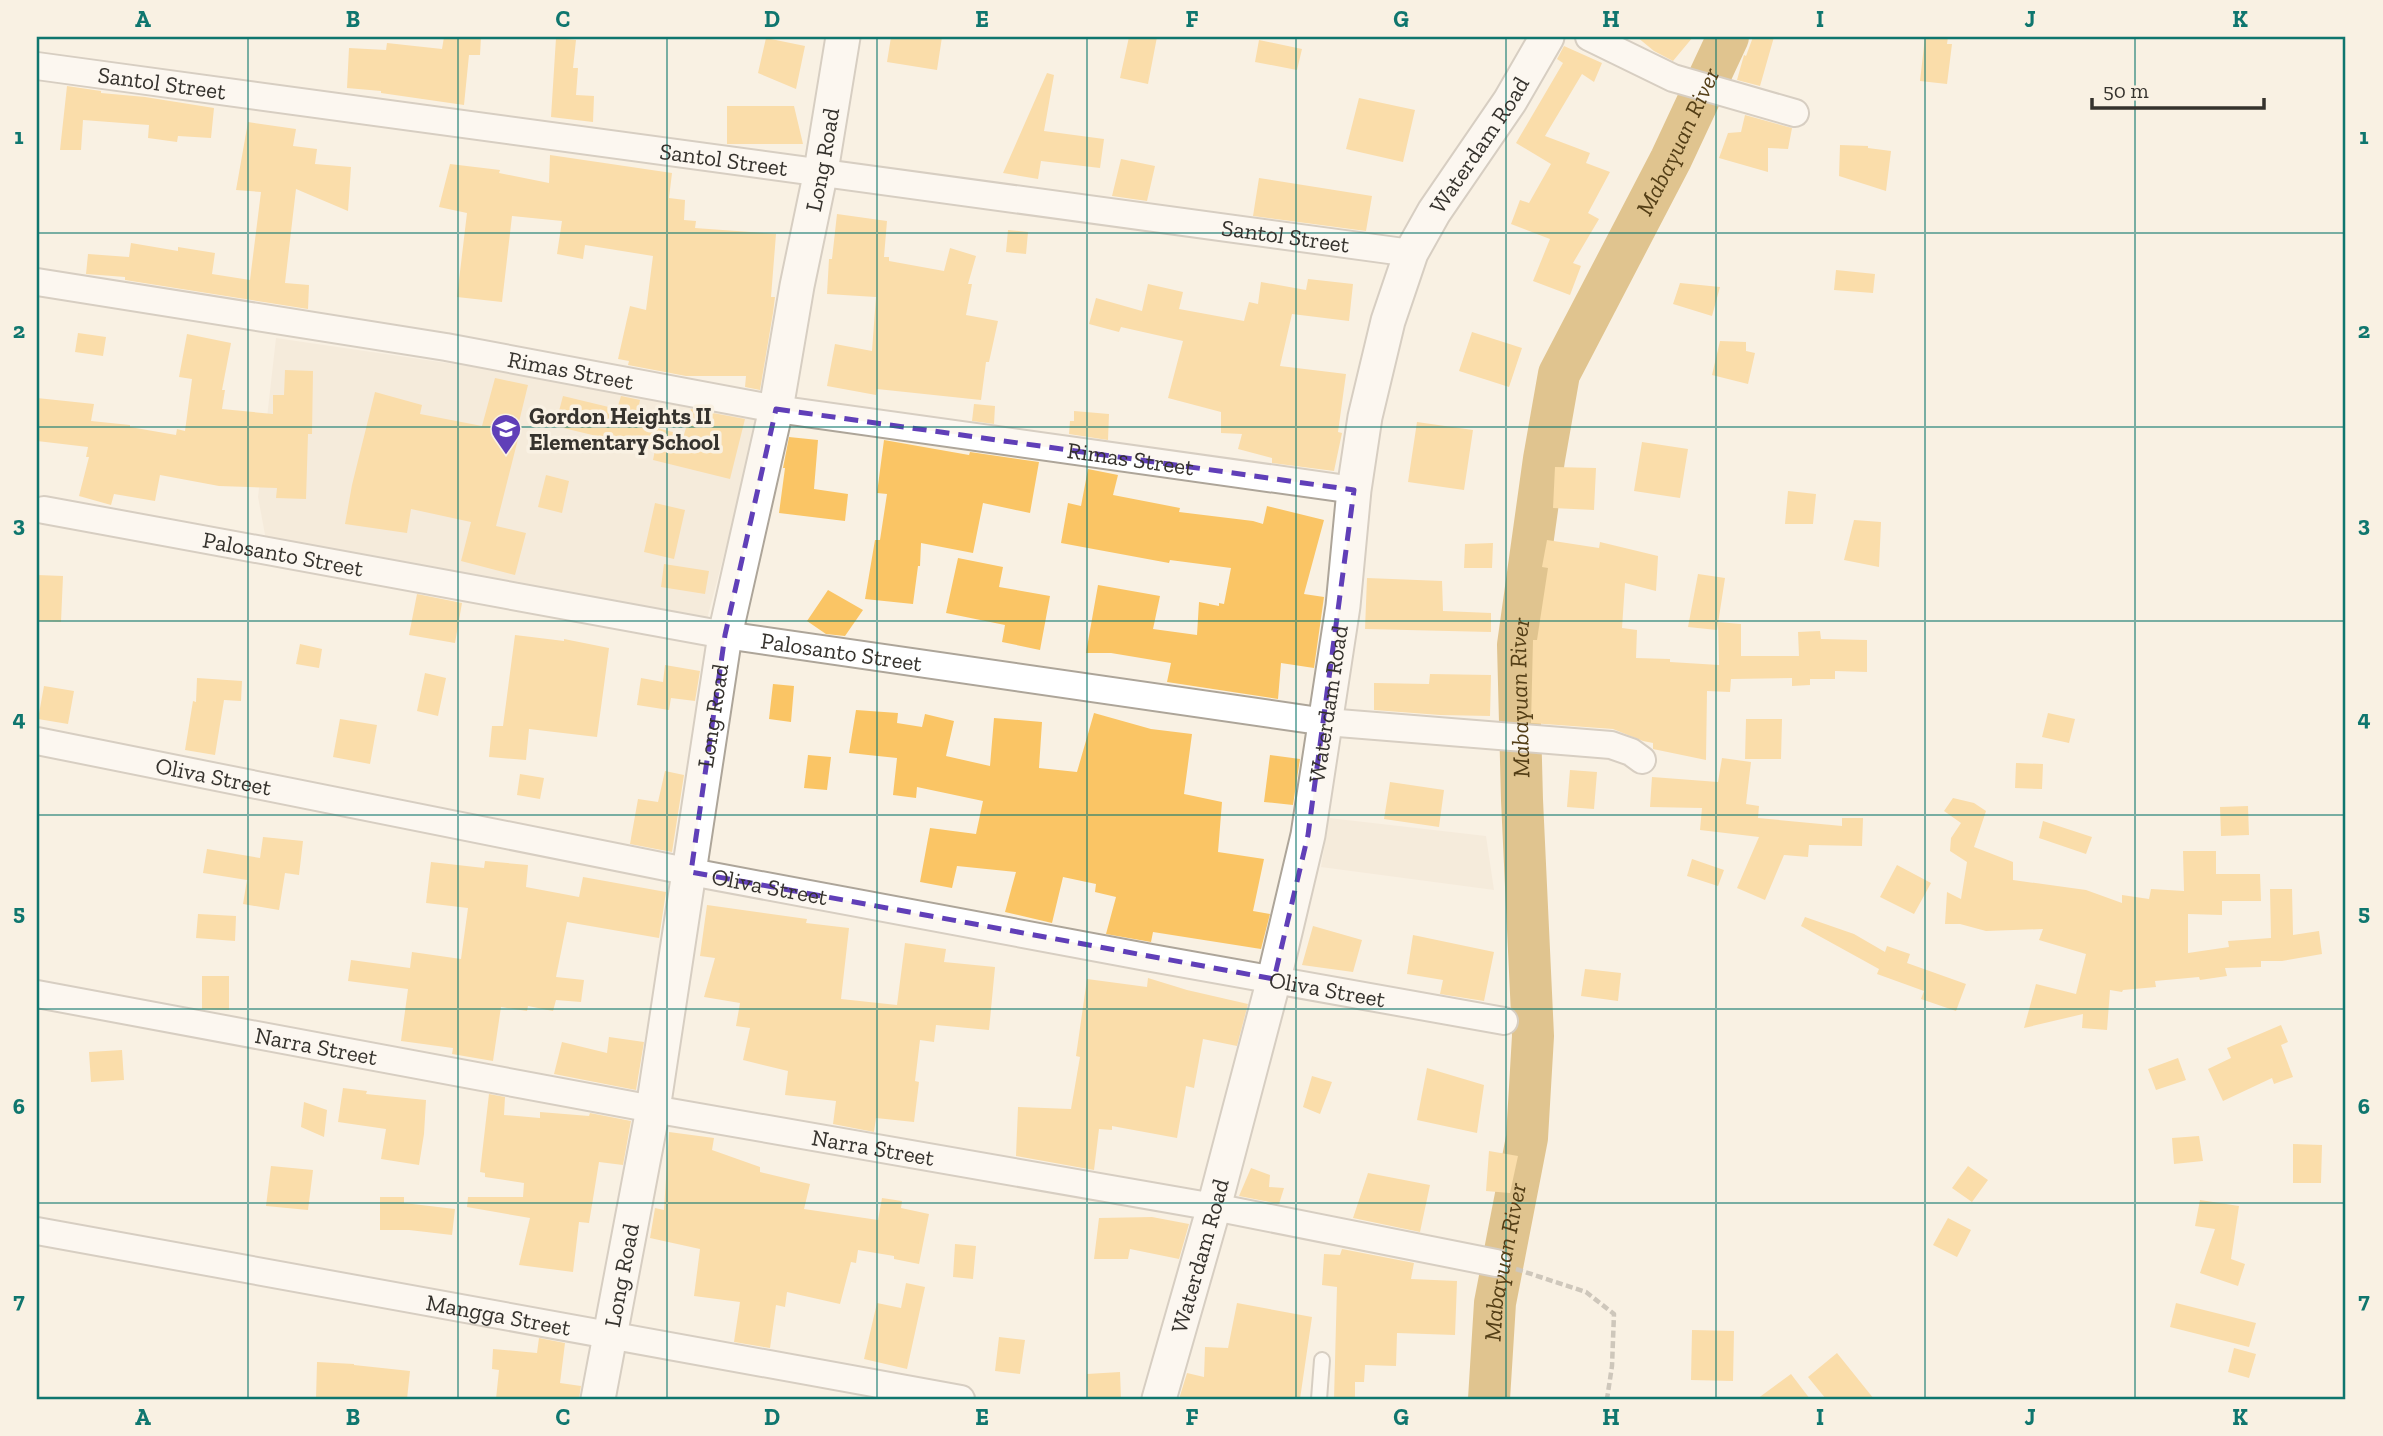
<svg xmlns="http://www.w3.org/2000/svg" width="2383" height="1436" font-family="'Zilla Slab',serif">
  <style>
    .built { fill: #f0e4d0 }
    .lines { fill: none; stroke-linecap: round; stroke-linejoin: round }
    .river { stroke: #c28f28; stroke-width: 42 }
    .building { fill: #fac565 }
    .service-casing { stroke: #ada599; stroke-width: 18 }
    .minor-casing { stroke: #ada599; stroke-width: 30 }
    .tertiary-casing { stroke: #ada599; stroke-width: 37 }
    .path { stroke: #99948a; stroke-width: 4.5; stroke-dasharray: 7 3.5; stroke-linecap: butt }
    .service { stroke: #fff; stroke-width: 14 }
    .minor { stroke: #fff; stroke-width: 26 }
    .tertiary { stroke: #fff; stroke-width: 33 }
    .marked { fill: none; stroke: #603fb8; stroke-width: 5; stroke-dasharray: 14 9; stroke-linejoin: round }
    .grid { fill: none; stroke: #0f766e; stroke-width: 2; stroke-opacity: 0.55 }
    .labels { text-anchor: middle; stroke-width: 7; stroke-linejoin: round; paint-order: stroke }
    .street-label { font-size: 23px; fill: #35322d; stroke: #f9f1e3 }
    .poi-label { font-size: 23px; font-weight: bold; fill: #35322d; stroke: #f9f1e3; text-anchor: start }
    .water-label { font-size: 24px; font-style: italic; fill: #533e16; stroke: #f9f1e3 }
    .neatline { fill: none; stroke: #0f766e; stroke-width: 2.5 }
    .grid-label { font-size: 23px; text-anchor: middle; font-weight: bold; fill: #0f766e }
  </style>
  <rect width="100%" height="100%" fill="#f9f1e3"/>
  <!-- built -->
  <path class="built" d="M276,338L638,391L761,414L706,623L266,540L258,497Z
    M1329,818L1486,836L1494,890L1321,867Z"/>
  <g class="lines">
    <!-- river -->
    <path class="river" id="s1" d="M1489,1399L1495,1303L1527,1138L1533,1036L1522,800L1518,645L1544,459L1559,374L1671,159L1728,37"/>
  </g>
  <!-- building -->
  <path class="building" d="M444,37H481L480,55H469L464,105L381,93V91L347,88L349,48L386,50L387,43L442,49Z
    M891,37H942L937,70L887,62Z
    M1129,37H1157L1148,84L1120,78Z
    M1637,37H1693L1673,61L1654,51Z
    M1753,37H1774L1760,86L1737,80L1744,55L1746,56Z
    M1925,37H1948L1947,44H1952L1947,84L1920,81Z
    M556,38L576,40L573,68H578L576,95L594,96L593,122L551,117Z
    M766,38L805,46L796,89L758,73Z
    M1259,40L1302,49L1297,70L1255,62Z
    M1564,46L1602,63L1594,82L1582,74L1545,136L1590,153L1586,163L1610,172L1588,213L1599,219L1573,263L1581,266L1570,295L1533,281L1550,239L1511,224L1520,200L1529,203L1551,164L1516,143L1563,63L1557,59Z
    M1047,73L1054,75L1044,131L1104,139L1100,168L1041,161L1038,179L1003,173Z
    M67,86L101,91V93L145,97L214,108L211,138L178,136L177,142L148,138L149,125L83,120L81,150H60Z
    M1359,98L1415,110L1403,162L1346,149Z
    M727,106H794L803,144H727Z
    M1745,115L1792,128L1788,149L1768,148V172L1719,158L1728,133L1741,132Z
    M248,122L296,129L293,146L317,149L315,164L351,167L348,211L296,189L285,283L309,285L308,309L125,280V277L86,274L88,254L129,257L131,243L178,251V247L215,253L212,274L250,280L261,192L236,190Z
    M1840,145L1868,146V148L1891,151L1886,191L1839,176Z
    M550,155L672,173L669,198L685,200L684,220L696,221L695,228L776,234L771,297H775L773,313L760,390L745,387L746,376H686L628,365L629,361L618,359L630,306L646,310L653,256L585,245L583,259L557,254L562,221L512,216L502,302L457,297L467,213L439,207L450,164L500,170L499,173L549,183Z
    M1121,159L1155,166L1147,201L1112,196Z
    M1259,178L1372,196L1366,231L1253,216Z
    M837,214L887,221L884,257H889V261L944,271L950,248L976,256L968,284H972L966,315L998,321L989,362H986L981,400L877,389L876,395L827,386L835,344L872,351L876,297L827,294L829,259H832Z
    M1008,230L1028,232L1026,254L1006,252Z
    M1836,270L1875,274L1873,293L1834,290Z
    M1308,279L1353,284L1349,321L1292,314L1280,366L1346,374L1338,432L1342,433L1334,471L1272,463V458L1238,449L1242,434L1221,433V412L1168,398L1183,341L1121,327L1119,332L1089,324L1096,298L1142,311L1148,284L1183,292L1179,309L1244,321L1249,302L1258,304L1261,282L1306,290Z
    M1680,283L1720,287L1712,316L1673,304Z
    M1472,332L1522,348L1509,387L1459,371Z
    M78,333L106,337L103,356L75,352Z
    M187,334L231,343L222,390H225L222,409L273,414V395H284L285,370L313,371L312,434H308L306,499L276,498L277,488L219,486L160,475L155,501L114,494L111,505L79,496L89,457H86L88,447L37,441V398L94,404L91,421L130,425V427L176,435L177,429L185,431L192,379L179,377Z
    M1720,341L1746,342V351L1755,353L1748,384L1712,375Z
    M495,378L528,385L516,434L519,435L496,526L526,533L515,575L461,561L471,522L411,509L407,533L345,524L352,485L375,392L422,405L420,414L482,426Z
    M563,396L617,409L621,396L640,400L637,415L652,419L650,426L684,435L691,409L745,419L730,479L653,460L655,450L555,426Z
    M974,404L995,406L994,424L972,421Z
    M1074,411L1109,414L1108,440L1069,434L1070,421H1074Z
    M1417,422L1473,430L1464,490L1408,482Z
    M789,437L818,440L814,489L848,494L845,521L779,513L785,468H783Z
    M884,440L969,455L970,452L1039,462L1030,513L983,503L973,553L921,543L920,566H918L913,604L865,599L875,540H880L887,494L877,493Z
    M1642,442L1688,449L1680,498L1634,491Z
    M1555,467L1596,468L1594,510L1553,508Z
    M1088,469L1118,475L1113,495L1180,508L1179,512L1253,521L1263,524L1267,506L1324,520L1304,594L1324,597L1314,668L1281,663L1278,699L1167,682L1171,663L1111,653H1086L1098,585L1160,596L1153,629L1197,635L1199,602L1219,606V603L1224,604L1231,568L1170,560L1169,563L1061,543L1068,503L1081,506Z
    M546,475L569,481L562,513L538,507Z
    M1788,491L1816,494L1813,524H1785Z
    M655,503L685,510L674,559L644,552Z
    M1854,520L1881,522L1879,567L1844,560Z
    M1547,540L1599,548L1600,542L1658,556L1656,591L1625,583L1622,628L1637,630L1636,658L1670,659V662L1719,665L1718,622L1741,624V656H1799L1798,632L1820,631L1821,639L1867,640V672L1835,671V679H1810V685L1792,686V678L1731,679L1730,692L1707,691L1706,760L1653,749V743L1643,741L1613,729L1531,723L1533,640H1537L1548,568L1542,567Z
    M1493,543L1492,568H1464L1465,544Z
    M958,558L1003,567L999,587L1050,596L1040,650L1002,642L1005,625L946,613Z
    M664,564L709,571L705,594L661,587Z
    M1698,574L1725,578L1717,630L1688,627Z
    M37,575L63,576L61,622L37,621Z
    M1367,578L1442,581L1443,611L1491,613V632L1365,629Z
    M828,590L863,610L845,636L826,634L807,621Z
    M417,594L462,603L455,643L409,635Z
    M515,635L564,641V639L609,648L597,737L529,729L526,760L489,757L492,726H503Z
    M300,644L322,649L319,668L296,664Z
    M665,665L700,671L695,701L671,698L669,710L637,705L641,678L663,682Z
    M425,673L446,678L438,716L417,711Z
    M1430,674L1491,675L1490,716L1440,715L1374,710V683L1429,684Z
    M197,678L242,681L241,701L224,700L215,755L185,750L193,701L196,702Z
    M773,684L794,686L791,722L769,719Z
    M44,686L74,691L68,724L38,719Z
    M856,710L898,713L897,723L922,727L925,714L954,721L946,756L990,766L994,718L1042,722L1039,768L1077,772L1094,713L1151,729L1192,734L1184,794L1222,802L1218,852L1264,859L1253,911L1270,914L1261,949L1153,932L1151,942L1106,934L1116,897L1095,892L1096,884L1063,877L1052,923L1005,912L1016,872L957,866L952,888L920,882L930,828L976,834L983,801L917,787L916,798L893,795L897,758L849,753Z
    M2048,713L2075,719L2069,743L2042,737Z
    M340,719L377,725L370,764L333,757Z
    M1746,719H1782L1781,759H1745Z
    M808,755L831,757L827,790L804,788Z
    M1270,755L1300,759L1293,805L1264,802Z
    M1722,758L1751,762L1746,804L1759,806L1758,818L1842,826V818H1863L1862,846L1809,845L1808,857L1784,855L1765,900L1737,888L1759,837L1700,830L1702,808L1650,807L1652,777L1718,782Z
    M2016,763L2043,764L2042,789L2015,788Z
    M1570,770L1597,772L1594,809L1567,807Z
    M665,771L684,775L672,852L630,844L638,799L658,802Z
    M520,774L544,778L540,799L517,795Z
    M1390,782L1444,790L1439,827L1384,819Z
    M1953,798L1974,803L1986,811L1974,847L2013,862V880L2086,890L2122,903V895L2149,899L2151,889L2184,891L2183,851H2216V874H2260L2261,901H2222V915L2188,914V953L2229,947L2228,941L2271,938L2270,889H2292L2293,935L2319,931L2322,954L2282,961H2261V967L2225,968L2227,976L2200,980L2199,977L2155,981L2156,987L2123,990L2122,992L2110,990L2107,1030L2082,1028L2083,1014L2024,1028L2036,984L2076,994L2086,954L2039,940L2043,929L1986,931L1960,924H1945L1947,892L1961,899L1967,862L1950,851L1951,838L1961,823L1944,811Z
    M2248,806L2249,835L2221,836L2220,807Z
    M2043,821L2092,837L2086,854L2039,838Z
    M263,837L303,841L299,875L285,873L279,910L243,904L247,880L203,873L207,849L260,858Z
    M1692,859L1724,870L1718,886L1687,876Z
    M485,861L528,865L526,887L579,897L583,877L666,892L659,938L567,922L556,977L584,980L581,1002L556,1000L553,1011L528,1006L527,1011L501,1007L493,1061L452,1054L453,1048L401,1041L408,989L348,981L351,960L410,968L412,952L461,959L468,908L426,903L431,862L484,868Z
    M1897,865L1931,883L1914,914L1880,897Z
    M707,905L807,919L806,923L849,928L841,999L897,1005L905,943L946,949L944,962L995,967L989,1030L936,1025L934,1042L920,1040L915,1081L919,1082L914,1122L876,1118L874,1132L833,1124L836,1101L785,1095L788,1071L743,1060L750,1028L736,1026L740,1003L704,997L715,958L700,956Z
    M198,914L236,916L235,941L196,938Z
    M1805,917L1854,934L1885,952L1887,946L1910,954L1907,963L1966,984L1956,1011L1921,999L1924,991L1877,974L1879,969L1801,926Z
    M1313,926L1362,940L1353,972L1302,965Z
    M1413,935L1494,952L1484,1001L1440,994L1443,980L1407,974Z
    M1585,969L1621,973L1618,1001L1581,996Z
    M202,976H229V1010L202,1009Z
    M1148,978L1187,990L1248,1004L1237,1046L1203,1039L1194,1088L1186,1086L1177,1138L1112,1126V1130L1099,1129L1094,1170L1016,1156L1018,1107L1071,1109L1080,1057L1076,1056L1087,979L1147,987Z
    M2281,1025L2288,1042L2281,1045L2293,1077L2274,1084L2272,1078L2223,1101L2208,1069L2231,1058L2227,1048Z
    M609,1037L644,1042L636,1090L554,1074L562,1042L607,1053Z
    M122,1050L124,1080L91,1082L89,1052Z
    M2178,1058L2186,1080L2156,1090L2148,1069Z
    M1427,1068L1484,1085L1477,1133L1417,1120Z
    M1312,1076L1332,1082L1320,1114L1303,1107Z
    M343,1088L367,1091L366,1094L426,1100L424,1134L419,1165L381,1159L386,1129L338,1122Z
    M489,1094L505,1097L504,1115L540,1118V1112L589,1116L590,1113L631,1121L623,1165L599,1162L589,1223L579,1222L573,1272L519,1265L530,1218L467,1207L468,1197H523L524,1183L485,1177V1173L480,1172Z
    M304,1102L327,1110L324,1137L301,1127Z
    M669,1132L714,1138L712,1150L760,1167V1172L810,1184L804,1209L878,1220L882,1198L902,1201L901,1208L929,1214L919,1264L894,1259V1256L858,1250L856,1263L851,1262L840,1304L787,1292L785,1307L776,1305L770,1348L734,1342L740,1302L694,1296L700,1249L650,1238L655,1208L664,1210Z
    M2199,1136L2203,1161L2174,1164L2172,1138Z
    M2293,1144L2322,1145L2321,1183H2293Z
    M1489,1151L1518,1156L1510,1193L1486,1191Z
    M271,1166L313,1170L308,1210L266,1206Z
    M1968,1166L1988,1180L1972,1202L1952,1188Z
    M1251,1168L1270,1175L1269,1187L1284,1188L1279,1204L1239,1196Z
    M1368,1173L1430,1185L1420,1232L1353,1218Z
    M380,1197H404V1203L455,1209L452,1235L409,1230H380Z
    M2200,1200L2239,1206L2231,1259L2245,1264L2238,1286L2200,1273L2215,1229L2195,1226Z
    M1152,1217L1189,1224L1179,1259L1130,1249L1128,1259H1094L1099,1218Z
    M1948,1218L1971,1230L1957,1257L1933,1245Z
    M955,1244L976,1246L973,1279L953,1277Z
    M1342,1249L1414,1263L1411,1279L1457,1281L1455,1335L1397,1333L1396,1366L1365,1365L1364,1382H1355V1399H1334L1337,1287L1322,1285L1324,1254L1340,1255Z
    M906,1283L925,1287L907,1369L864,1359L877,1303L901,1308Z
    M1237,1303L1312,1317L1300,1399H1179L1187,1373L1204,1377L1205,1347L1228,1348Z
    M2176,1303L2256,1323L2249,1347L2170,1327Z
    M1692,1330L1734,1331L1733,1381L1691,1380Z
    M999,1337L1025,1340L1020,1374L995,1371Z
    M539,1338L565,1343L560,1383L581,1386L579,1399H496L499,1370L492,1369L493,1349L537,1353Z
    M2234,1348L2256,1354L2249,1378L2228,1372Z
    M1837,1353L1874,1399H1826L1808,1377Z
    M317,1362L354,1364V1365L410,1371L407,1399H316Z
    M1120,1372L1121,1399H1088L1087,1374Z
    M1791,1374L1810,1399H1757Z"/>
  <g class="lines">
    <!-- service casing -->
    <g class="service-casing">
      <path id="service" d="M1319,1399L1322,1360"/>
    </g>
    <!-- minor casing -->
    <g class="minor-casing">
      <g id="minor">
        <path d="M1589,37L1673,78L1795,113"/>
        <path id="s2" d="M37,66L1411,253"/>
        <path id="s3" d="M37,282L446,347L776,409L1354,490"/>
        <path id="s4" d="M44,510L725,635L1326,722L1611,745L1631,752L1642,760"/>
        <path id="s5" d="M37,741L691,872L1146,957L1504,1021"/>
        <path id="s6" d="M37,994L653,1109L1214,1207L1496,1263"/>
        <path id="s7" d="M37,1231L961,1399"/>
      </g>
    </g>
    <!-- tertiary casing -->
    <g class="tertiary-casing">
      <g id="tertiary">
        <path id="s8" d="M598,1399L653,1109L725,635L776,409L797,286L821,171L843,37"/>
        <path id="s9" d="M1159,1399L1214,1207L1274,979L1308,835L1343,606L1354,490L1365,417L1388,321L1411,253L1434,212L1510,101L1547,37"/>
      </g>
    </g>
    <!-- path -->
    <path class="path" d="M1516,1269L1586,1292L1614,1314L1612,1366L1607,1399"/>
    <!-- service -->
    <use href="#service" class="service"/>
    <!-- minor -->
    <use href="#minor" class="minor"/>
    <!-- tertiary -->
    <use href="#tertiary" class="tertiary"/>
  </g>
  <!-- marked area -->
  <path d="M0 0H2383V1436H0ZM776,409L1354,490L1308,835L1274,979L691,872L725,635Z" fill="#f9f1e3" fill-opacity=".55" fill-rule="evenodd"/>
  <path class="marked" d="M776,409L1354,490L1308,835L1274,979L691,872L725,635Z"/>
  <!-- grid -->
  <path class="grid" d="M248,37V1399M458,37V1399M667,37V1399M877,37V1399M1087,37V1399M1296,37V1399M1506,37V1399M1716,37V1399M1925,37V1399M2135,37V1399M37,233H2346M37,427H2346M37,621H2346M37,815H2346M37,1009H2346M37,1203H2346"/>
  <!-- icons -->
  <defs>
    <g id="school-pin" transform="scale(1.575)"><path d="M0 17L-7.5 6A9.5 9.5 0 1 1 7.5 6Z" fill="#603fb8" stroke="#f9f1e3"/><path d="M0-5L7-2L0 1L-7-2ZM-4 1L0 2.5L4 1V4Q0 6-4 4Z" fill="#fff"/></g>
  </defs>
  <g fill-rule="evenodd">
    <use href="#school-pin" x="506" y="429"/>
  </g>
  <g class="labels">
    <!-- street labels -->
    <g class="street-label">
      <text dy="8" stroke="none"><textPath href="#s2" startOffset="126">Santol Street</textPath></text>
      <text dy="8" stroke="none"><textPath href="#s9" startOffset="1304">Waterdam Road</textPath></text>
      <text dy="8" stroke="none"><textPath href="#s2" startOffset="693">Santol Street</textPath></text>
      <text dy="8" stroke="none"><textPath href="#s8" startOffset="1260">Long Road</textPath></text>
      <text dy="8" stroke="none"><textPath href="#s2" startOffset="1260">Santol Street</textPath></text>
      <text dy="8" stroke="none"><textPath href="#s3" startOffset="541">Rimas Street</textPath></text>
      <text dy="8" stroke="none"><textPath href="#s3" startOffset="1108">Rimas Street</textPath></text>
      <text dy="8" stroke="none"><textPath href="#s4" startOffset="243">Palosanto Street</textPath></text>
      <text dy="8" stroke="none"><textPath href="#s4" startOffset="810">Palosanto Street</textPath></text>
      <text dy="8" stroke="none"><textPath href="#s9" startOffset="716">Waterdam Road</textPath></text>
      <text dy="8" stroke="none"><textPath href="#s8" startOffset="693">Long Road</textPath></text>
      <text dy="8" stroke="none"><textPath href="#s5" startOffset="180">Oliva Street</textPath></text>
      <text dy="8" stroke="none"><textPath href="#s5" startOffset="747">Oliva Street</textPath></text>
      <text dy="8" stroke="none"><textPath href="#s5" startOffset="1314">Oliva Street</textPath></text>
      <text dy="8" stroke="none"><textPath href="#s6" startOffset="284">Narra Street</textPath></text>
      <text dy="8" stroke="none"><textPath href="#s6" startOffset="850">Narra Street</textPath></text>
      <text dy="8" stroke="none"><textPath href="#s9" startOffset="149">Waterdam Road</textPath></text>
      <text dy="8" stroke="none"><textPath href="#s8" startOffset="126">Long Road</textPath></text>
      <text dy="8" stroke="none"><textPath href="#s7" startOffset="469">Mangga Street</textPath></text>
    </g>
    <!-- poi labels -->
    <g class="poi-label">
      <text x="529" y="424">Gordon Heights II<tspan x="529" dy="26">Elementary School</tspan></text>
    </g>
    <!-- water labels -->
    <g class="water-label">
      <text dy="8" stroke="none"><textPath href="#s1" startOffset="1293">Mabayuan River</textPath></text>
      <text dy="8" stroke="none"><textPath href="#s1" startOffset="705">Mabayuan River</textPath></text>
      <text dy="8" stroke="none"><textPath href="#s1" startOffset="138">Mabayuan River</textPath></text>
    </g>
  </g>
  <!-- border -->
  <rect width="2383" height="1436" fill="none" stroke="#f9f1e3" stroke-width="77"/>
  <!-- scale -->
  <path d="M2092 98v10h172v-10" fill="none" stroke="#35322d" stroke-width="3.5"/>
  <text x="2103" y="98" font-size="21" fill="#35322d" stroke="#f9f1e3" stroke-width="5" paint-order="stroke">50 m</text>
  <rect x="38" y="38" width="2306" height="1360" class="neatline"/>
  <g class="grid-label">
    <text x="143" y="27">A</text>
    <text x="353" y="27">B</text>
    <text x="563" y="27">C</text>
    <text x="772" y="27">D</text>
    <text x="982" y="27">E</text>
    <text x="1192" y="27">F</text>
    <text x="1401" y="27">G</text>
    <text x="1611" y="27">H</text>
    <text x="1820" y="27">I</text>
    <text x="2030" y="27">J</text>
    <text x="2240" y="27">K</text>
    <text x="19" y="144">1</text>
    <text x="2364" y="144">1</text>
    <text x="19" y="338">2</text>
    <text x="2364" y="338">2</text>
    <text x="19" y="532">3</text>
    <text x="2364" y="532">3</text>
    <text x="19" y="726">4</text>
    <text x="2364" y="726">4</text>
    <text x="19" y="920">5</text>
    <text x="2364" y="920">5</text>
    <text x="19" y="1114">6</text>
    <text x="2364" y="1114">6</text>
    <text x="19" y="1308">7</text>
    <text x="2364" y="1308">7</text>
    <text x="143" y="1425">A</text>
    <text x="353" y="1425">B</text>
    <text x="563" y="1425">C</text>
    <text x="772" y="1425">D</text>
    <text x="982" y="1425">E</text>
    <text x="1192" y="1425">F</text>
    <text x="1401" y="1425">G</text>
    <text x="1611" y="1425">H</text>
    <text x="1820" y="1425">I</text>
    <text x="2030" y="1425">J</text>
    <text x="2240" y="1425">K</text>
  </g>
</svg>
